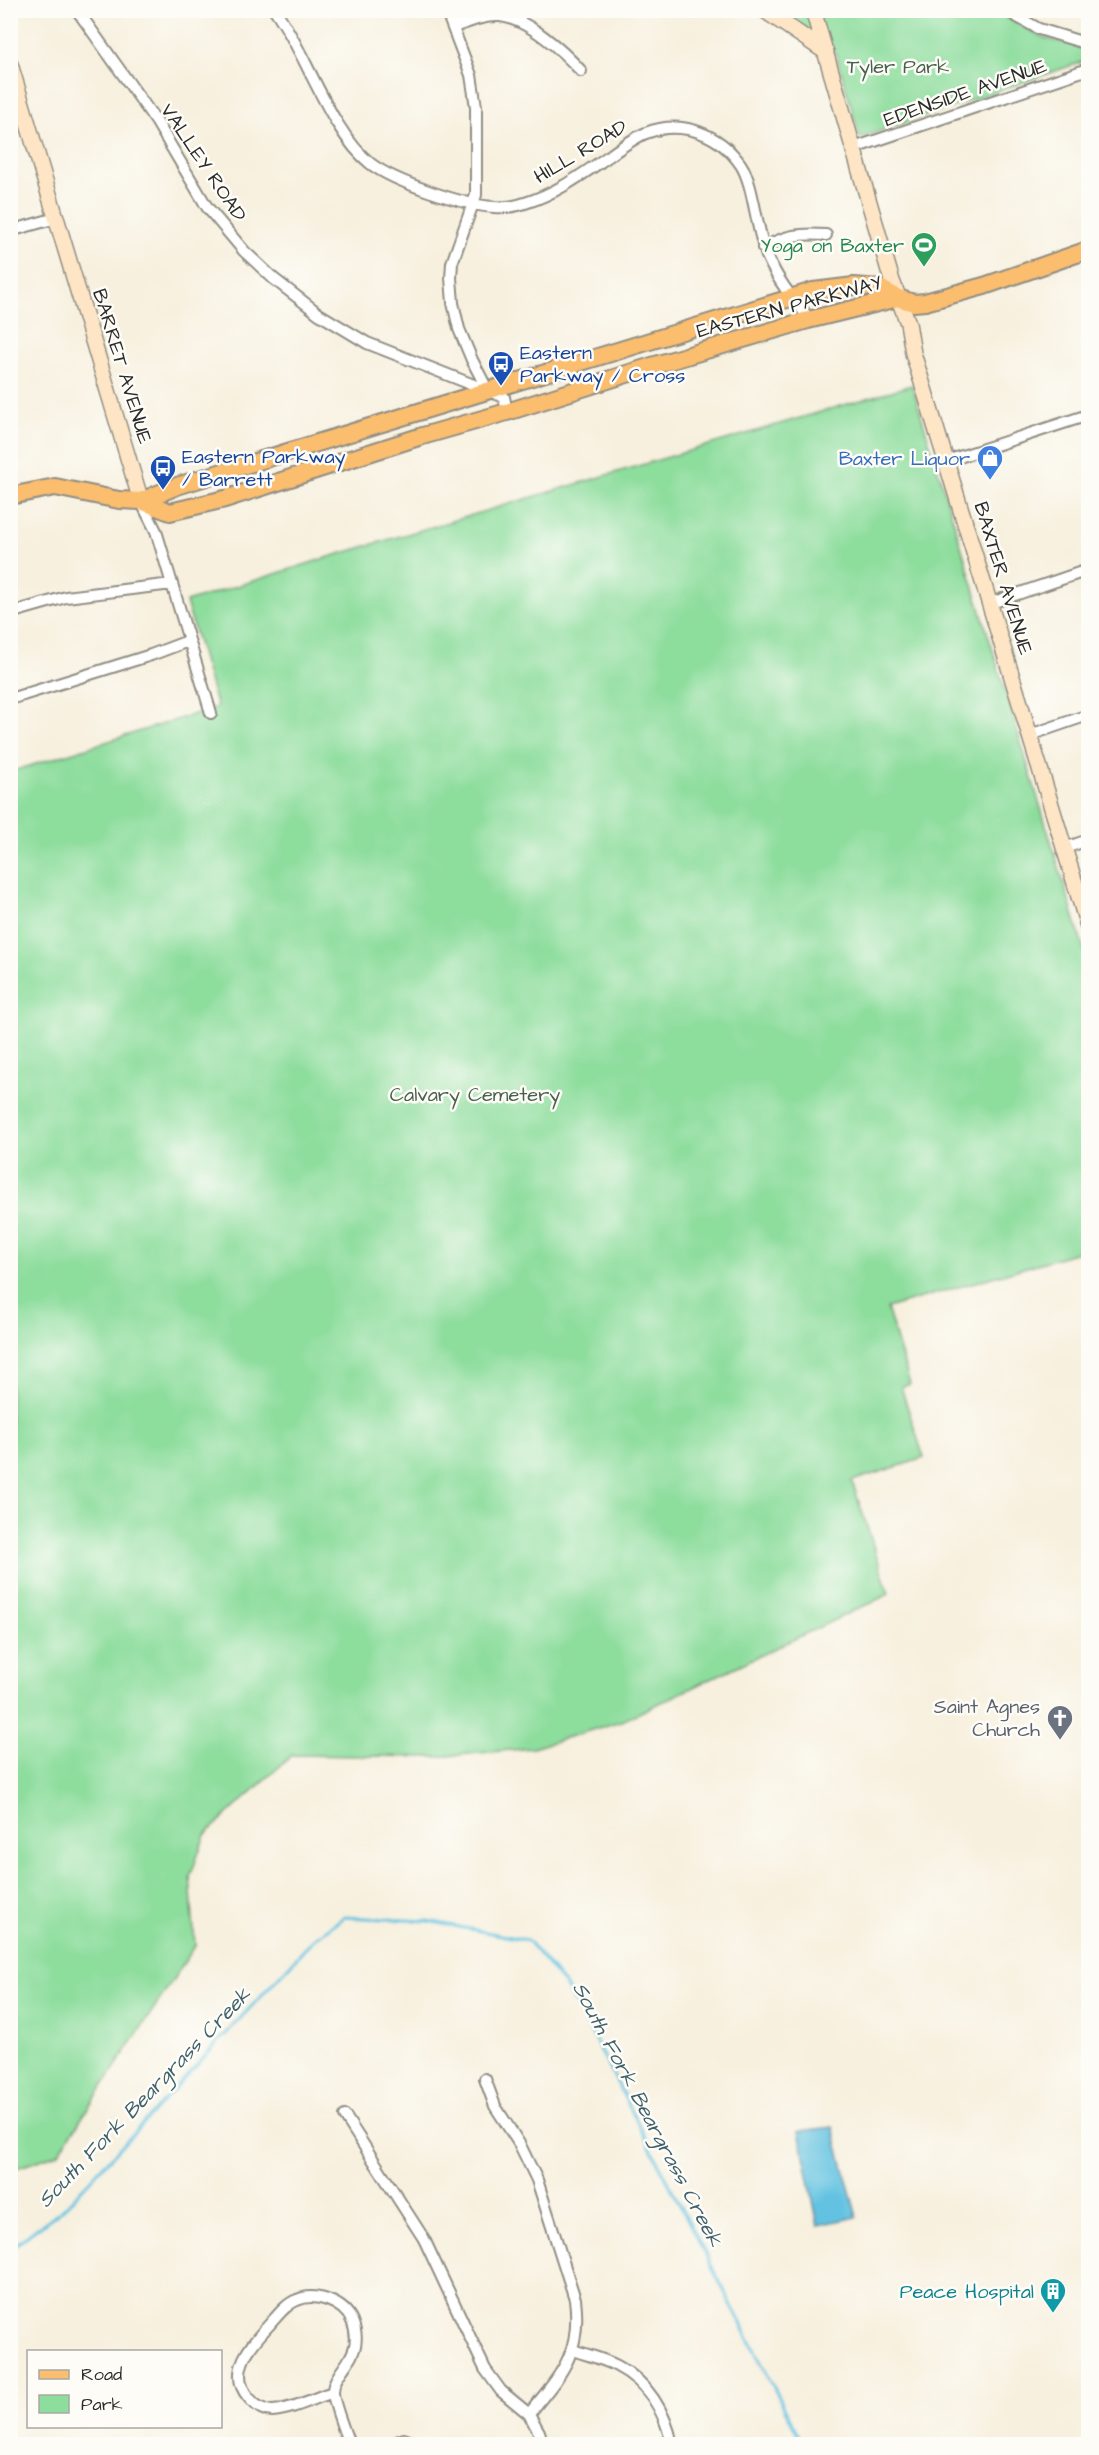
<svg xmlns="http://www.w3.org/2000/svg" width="1099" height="2455" font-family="'Architects Daughter',sans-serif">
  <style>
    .green { fill: #8ddd9d; stroke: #5c8464; stroke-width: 1.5 }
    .water { fill: #63c2e1; stroke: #477686; stroke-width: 1.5 }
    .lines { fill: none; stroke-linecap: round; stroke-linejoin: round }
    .stream { stroke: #63c2e1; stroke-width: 3 }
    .street-casing { stroke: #918e84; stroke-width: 14 }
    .secondary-casing { stroke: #918e84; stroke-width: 18 }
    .primary-casing { stroke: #918e84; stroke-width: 20 }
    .street { stroke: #fff; stroke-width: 10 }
    .secondary { stroke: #fde5c5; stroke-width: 15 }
    .primary { stroke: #fbbd6e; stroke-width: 16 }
    .labels { text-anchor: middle; stroke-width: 5; stroke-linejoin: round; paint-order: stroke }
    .park-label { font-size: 20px; fill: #48604d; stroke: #fdfcf7 }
    .street-label { font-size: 20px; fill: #2b2b2b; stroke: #fdfcf7 }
    .leisure-label { font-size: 20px; fill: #27864d; stroke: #fdfcf7; text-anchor: end }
    .transit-label { font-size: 20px; fill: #164399; stroke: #fdfcf7; text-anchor: start }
    .shop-label { font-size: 20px; fill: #366cbe; stroke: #fdfcf7; text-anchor: end }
    .worship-label { font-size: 20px; fill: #5b616d; stroke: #fdfcf7; text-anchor: end }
    .culture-label { font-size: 20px; fill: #0d838f; stroke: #fdfcf7; text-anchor: end }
    .water-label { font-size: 21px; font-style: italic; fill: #3f606b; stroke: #fdfcf7 }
  </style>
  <rect width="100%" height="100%" fill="#fdfcf7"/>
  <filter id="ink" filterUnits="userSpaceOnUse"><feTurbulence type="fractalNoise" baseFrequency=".0167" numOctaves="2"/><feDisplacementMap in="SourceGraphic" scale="12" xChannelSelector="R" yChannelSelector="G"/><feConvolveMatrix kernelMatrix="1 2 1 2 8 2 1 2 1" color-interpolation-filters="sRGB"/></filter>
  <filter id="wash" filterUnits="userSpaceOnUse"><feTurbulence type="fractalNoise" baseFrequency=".008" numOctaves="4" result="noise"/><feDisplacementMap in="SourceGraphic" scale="24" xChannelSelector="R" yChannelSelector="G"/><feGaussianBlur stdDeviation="1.35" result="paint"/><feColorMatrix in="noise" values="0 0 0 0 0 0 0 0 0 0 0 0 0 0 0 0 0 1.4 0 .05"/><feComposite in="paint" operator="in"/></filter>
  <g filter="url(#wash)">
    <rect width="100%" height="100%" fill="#f7f0de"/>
    <!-- green -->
    <path class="green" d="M776,11H995L1045,38L1088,49V60L860,138L836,54L803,28Z
      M912,385L1088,963V1249L887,1308L910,1384L901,1387L924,1458L852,1481L889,1594L624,1720L533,1748L436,1757L292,1755L205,1835L190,1877L195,1946L58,2154L11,2170L10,772L217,707L186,602L326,558Z"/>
    <!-- water -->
    <path class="water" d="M833,2127L857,2217L818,2225L799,2131Z"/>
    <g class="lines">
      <!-- stream -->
      <path class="stream" d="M10,2249L64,2208L314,1939L344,1917L428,1921L527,1940L565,1985L588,2026L803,2444"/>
    </g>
  </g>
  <g filter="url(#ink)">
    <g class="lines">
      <!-- street casing -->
      <g class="street-casing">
        <path id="street" d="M77,10L156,121L207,207L244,251L274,279L319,314L367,343L504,397L507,412
          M275,10C307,54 330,132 371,164C395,182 463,205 494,207C504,208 516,206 525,203C558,193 584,173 612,154C623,146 634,138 646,133C682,119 720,134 741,165C754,185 756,230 767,256C772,267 778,278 785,288C793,300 803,306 808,320
          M446,10L471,75L476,107V195L452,263L451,278L453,303L459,329L472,360L488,391
          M1005,10L1039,29L1088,44
          M454,27C468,22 484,15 500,16C528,19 563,51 581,71
          M854,148L1088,69
          M10,231L56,218
          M763,248C787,235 799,233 826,235
          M947,461L1088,415
          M141,501L156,531L211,713
          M991,603L1088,570
          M10,613L66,597L172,584
          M10,699L151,655L188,641
          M1030,735L1088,715
          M1065,848L1088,840
          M485,2079L495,2106L520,2145L537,2180L575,2299C582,2354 561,2374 529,2414
          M345,2116L424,2239L485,2369L501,2391L529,2414L539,2432L543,2444
          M573,2350C587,2355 604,2359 617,2366C648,2382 665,2412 672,2444
          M333,2392C314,2398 292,2410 272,2411C262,2411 255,2405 249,2398C226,2372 252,2343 270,2324C278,2315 286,2304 297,2300C315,2292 344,2302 352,2321C367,2357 333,2369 333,2392C333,2402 345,2433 349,2444
          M392,2444L404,2439L418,2444"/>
      </g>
      <!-- secondary casing -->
      <g class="secondary-casing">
        <path id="secondary" d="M764,10L826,52
          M813,10L892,281L908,323L913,353L1088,926
          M10,64L141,501"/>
      </g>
      <!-- primary casing -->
      <g class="primary-casing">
        <path id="primary" d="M10,496L55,487L119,500L141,501L170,512L225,499L419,437L507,412L652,366L808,320L898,298
          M141,501L177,486L813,291L854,286L880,288L898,298L914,303L925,302L984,286L1088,250"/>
      </g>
      <!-- street -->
      <use href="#street" class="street"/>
      <!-- secondary -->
      <use href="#secondary" class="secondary"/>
      <!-- primary -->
      <use href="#primary" class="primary"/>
    </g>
  </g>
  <!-- icons -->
  <defs>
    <g id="stadium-pin" transform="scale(1.35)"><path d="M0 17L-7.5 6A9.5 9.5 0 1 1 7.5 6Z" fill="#2e9e5b" stroke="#fdfcf7"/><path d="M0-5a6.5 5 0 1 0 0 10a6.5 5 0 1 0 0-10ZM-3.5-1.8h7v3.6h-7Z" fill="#fff"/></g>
    <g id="bus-pin" transform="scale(1.35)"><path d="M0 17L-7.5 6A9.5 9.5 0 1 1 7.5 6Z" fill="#1a4fb4" stroke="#fdfcf7"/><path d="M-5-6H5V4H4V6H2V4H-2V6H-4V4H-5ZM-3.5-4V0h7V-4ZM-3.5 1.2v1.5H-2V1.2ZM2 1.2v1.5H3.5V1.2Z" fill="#fff"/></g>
    <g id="shop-pin" transform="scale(1.35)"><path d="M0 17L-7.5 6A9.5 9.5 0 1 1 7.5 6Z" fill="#3f7fe0" stroke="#fdfcf7"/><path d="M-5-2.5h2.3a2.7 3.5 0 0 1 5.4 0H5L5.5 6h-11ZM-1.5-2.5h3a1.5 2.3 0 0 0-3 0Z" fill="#fff"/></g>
    <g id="church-pin" transform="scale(1.35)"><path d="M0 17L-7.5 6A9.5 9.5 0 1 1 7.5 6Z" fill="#6b7280" stroke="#fdfcf7"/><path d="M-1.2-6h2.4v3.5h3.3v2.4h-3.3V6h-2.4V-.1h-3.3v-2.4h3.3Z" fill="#fff"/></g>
    <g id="building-pin" transform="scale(1.35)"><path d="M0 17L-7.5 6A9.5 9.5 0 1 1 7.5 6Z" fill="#0f9aa8" stroke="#fdfcf7"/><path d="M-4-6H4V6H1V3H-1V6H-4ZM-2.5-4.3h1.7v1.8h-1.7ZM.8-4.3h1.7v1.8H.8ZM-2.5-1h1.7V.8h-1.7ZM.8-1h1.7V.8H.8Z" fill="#fff"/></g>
  </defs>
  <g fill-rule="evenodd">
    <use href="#stadium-pin" x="924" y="245"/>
    <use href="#bus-pin" x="501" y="364"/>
    <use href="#shop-pin" x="990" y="458"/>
    <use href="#bus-pin" x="163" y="468"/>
    <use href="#church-pin" x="1060" y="1718"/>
    <use href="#building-pin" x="1053" y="2291"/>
  </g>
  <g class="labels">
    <!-- park labels -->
    <g class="park-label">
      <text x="898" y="73">Tyler Park</text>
      <text x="475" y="1101">Calvary Cemetery</text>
    </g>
    <!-- street labels -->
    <g class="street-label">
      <text transform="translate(965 92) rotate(-19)" y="7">EDENSIDE AVENUE</text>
      <text transform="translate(580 151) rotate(-31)" y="7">HILL ROAD</text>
      <text transform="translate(204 162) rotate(56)" y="7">VALLEY ROAD</text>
      <text transform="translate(789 306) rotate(-15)" y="7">EASTERN PARKWAY</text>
      <text transform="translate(123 366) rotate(73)" y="7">BARRET AVENUE</text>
      <text transform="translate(1004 578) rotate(73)" y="7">BAXTER AVENUE</text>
    </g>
    <!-- leisure labels -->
    <g class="leisure-label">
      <text x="904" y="252">Yoga on Baxter</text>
    </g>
    <!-- transit labels -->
    <g class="transit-label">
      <text x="520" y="359">Eastern<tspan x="520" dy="23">Parkway / Cross</tspan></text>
      <text x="182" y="463">Eastern Parkway<tspan x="182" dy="23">/ Barrett</tspan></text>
    </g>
    <!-- shop labels -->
    <g class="shop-label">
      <text x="970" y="465">Baxter Liquor</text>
    </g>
    <!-- worship labels -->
    <g class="worship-label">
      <text x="1040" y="1713">Saint Agnes<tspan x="1040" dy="23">Church</tspan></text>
    </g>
    <!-- culture labels -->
    <g class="culture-label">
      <text x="1034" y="2298">Peace Hospital</text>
    </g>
    <!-- water labels -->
    <g class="water-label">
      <text transform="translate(144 2097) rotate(-46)" y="7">South Fork Beargrass Creek</text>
      <text transform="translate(648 2114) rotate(62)" y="7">South Fork Beargrass Creek</text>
    </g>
  </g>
  <!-- margin -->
  <rect width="1099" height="2455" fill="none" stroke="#fdfcf7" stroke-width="36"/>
  <!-- legend -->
  <rect x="27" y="2350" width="195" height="78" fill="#fdfcf7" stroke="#a9a8a5" stroke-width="1.5"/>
  <rect x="39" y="2370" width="30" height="9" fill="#fbbd6e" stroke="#a9a8a5" stroke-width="1.5"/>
  <text x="81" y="2380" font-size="18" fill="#2b2b2b">Road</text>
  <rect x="39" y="2395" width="30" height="18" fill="#8ddd9d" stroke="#a9a8a5" stroke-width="1.5"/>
  <text x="81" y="2410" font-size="18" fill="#2b2b2b">Park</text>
</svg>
